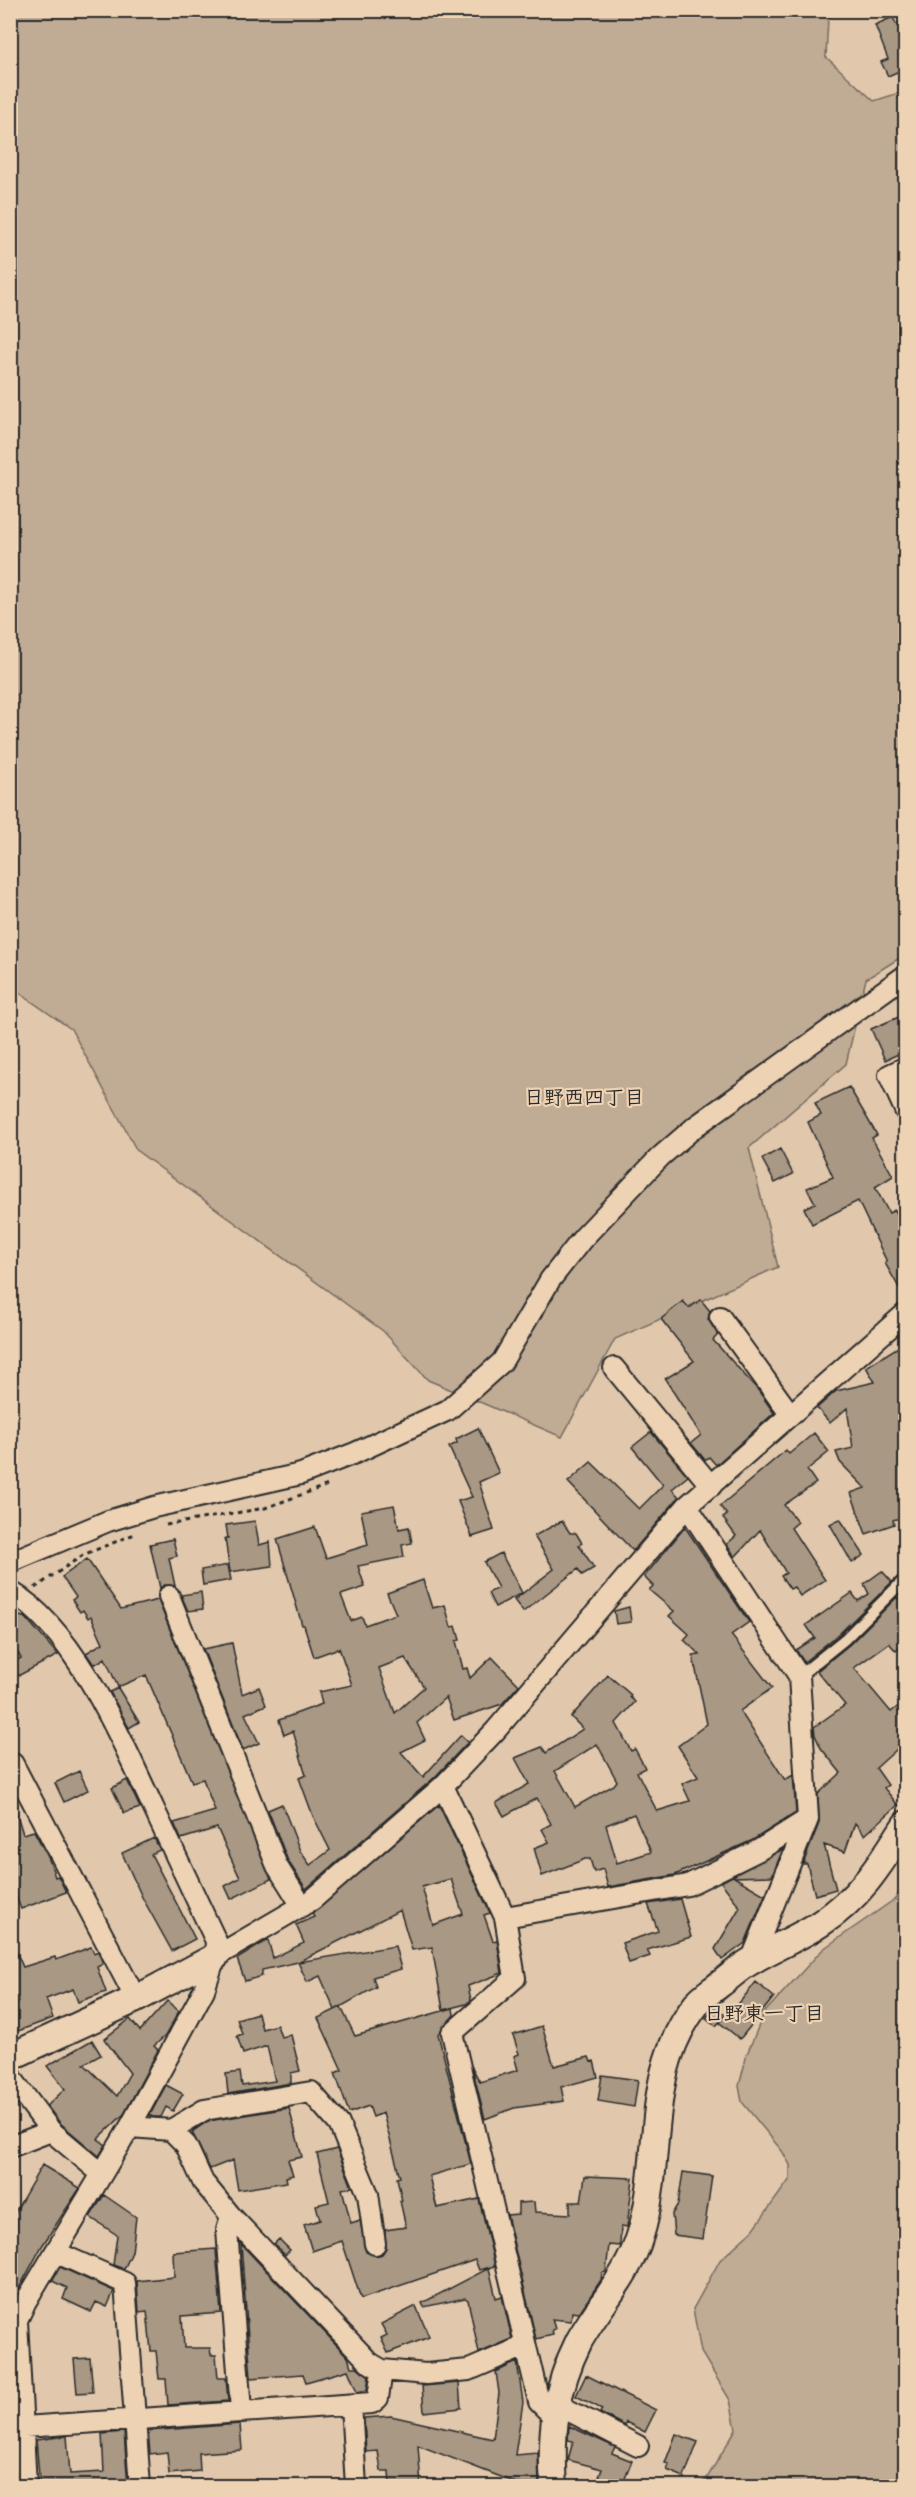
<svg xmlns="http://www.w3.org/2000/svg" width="916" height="2497" font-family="'Architects Daughter','Klee One',sans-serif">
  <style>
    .green { fill: #c0ab94; stroke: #766b60; stroke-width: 1.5 }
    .building { fill: #a89884; stroke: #2b2b2b; stroke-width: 1.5; fill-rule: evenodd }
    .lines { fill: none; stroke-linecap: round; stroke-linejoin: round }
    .service-casing { stroke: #2b2b2b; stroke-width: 15 }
    .minor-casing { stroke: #2b2b2b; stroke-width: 24 }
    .tertiary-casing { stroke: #2b2b2b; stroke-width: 30 }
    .path { stroke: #2b2b2b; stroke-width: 3; stroke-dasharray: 4.5 4.5; stroke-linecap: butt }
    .service { stroke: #edd2b4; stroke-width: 10 }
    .minor { stroke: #edd2b4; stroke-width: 20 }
    .tertiary { stroke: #edd2b4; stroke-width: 26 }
    .labels { text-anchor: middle; stroke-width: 4.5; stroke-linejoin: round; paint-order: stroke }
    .neighbourhood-label { font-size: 20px; font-weight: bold; fill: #2b2b2b; stroke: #edd2b4 }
  </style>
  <rect width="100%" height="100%" fill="#e1c8ac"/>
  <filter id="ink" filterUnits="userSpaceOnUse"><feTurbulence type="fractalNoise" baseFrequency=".0167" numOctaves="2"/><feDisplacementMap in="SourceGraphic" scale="12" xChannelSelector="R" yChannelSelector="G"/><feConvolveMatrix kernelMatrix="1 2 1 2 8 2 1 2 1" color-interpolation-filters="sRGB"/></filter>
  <g filter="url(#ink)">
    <!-- green -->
    <path class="green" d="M11,11H838L828,18L826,57L874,101L905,91L906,954L866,979L846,1064L749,1148L778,1267L615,1339L562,1437L428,1380L383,1331L137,1151L71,1029L11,987Z
      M905,1884V2486H694L706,2480L736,2429L730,2400L701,2352L693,2309L720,2260L753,2230L790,2179V2165L782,2151L742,2102L739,2086L747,2054L764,2013L823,1949L895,1899Z"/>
    <!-- building -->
    <path class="building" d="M893,17L896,24L906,19V68L888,76L881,62L888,59L875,25Z
      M906,1014V1038L900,1040L905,1051L885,1060L871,1029Z
      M849,1087L877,1135L872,1138L893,1176L875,1187L889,1213L895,1210L906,1229V1300L885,1263L887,1262L858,1201L812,1224L804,1208L815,1203L807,1188L833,1177L808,1122L821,1115L815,1103Z
      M780,1149L793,1174L775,1183L762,1159Z
      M701,1300L710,1311L708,1319L718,1335L713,1340L758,1390L774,1413L716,1465L709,1457L705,1460L691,1443L701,1435L665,1379L694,1361L661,1319L683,1301L689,1308Z
      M906,1342V1516L893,1520L894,1524L866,1534L851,1493L865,1488L840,1462L836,1452L853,1448L847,1408L830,1423L817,1408L836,1391L875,1382L866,1367Z
      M478,1428L499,1473L479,1482L494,1530L472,1537L458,1501L472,1497L449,1447L457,1443L456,1439Z
      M651,1432L688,1476L672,1489L679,1497L633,1551L568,1482L591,1462L639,1509L663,1485L632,1447Z
      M814,1433L829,1452L807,1470L816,1483L784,1505L798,1522L791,1528L825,1580L800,1596L794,1587L790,1589L781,1576L786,1573L760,1530L735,1557L727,1544L736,1536L723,1518L727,1515L720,1506L786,1450L789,1454Z
      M394,1505L399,1529L409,1527L412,1543L402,1545L404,1557L358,1566L365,1587L341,1595L351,1621L362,1617L365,1625L396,1614L387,1593L423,1580L432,1608L445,1605L451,1627L456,1626L460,1640L456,1641L463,1669L467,1668L470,1678L492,1657L519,1685L502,1704L454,1720L446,1697L417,1723L425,1740L401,1752L423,1777L461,1735L468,1742L435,1777L306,1889L288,1861L268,1810L282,1804L300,1851L310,1865L330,1850L313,1816L299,1778L306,1775L293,1731L284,1735L279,1720L322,1704L319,1692L352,1685L339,1648L314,1657L304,1625H302L277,1539L315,1527L326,1558L368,1545L361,1511ZM405,1658L424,1687L395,1713L379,1668Z
      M840,1519L864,1555L852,1563L830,1524Z
      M255,1521L259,1545L270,1542L272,1566L230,1572L225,1538H228L226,1525Z
      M562,1521L570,1533H576L582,1543L579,1545L594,1568L582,1575L578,1569L523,1612L514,1600L554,1569L534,1536Z
      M685,1527L749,1622L731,1635L772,1688L740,1711L785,1780L793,1775L796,1813L753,1840L675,1875L608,1887L603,1869L594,1872L590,1859H585L542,1876L534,1848L549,1842L542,1829L551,1824L537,1798L504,1816L496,1803L529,1784L515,1758L542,1747L546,1753L583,1729L571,1717L608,1675L631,1695L630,1697L635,1702L616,1723L631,1751L635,1749L645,1768L637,1772L657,1811L690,1801L682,1784L698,1777L678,1746L707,1724L693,1656L700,1655L684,1640L689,1634L669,1616L674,1611L649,1590L653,1586L644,1577ZM597,1744L617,1781L614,1785L575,1807L555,1771ZM634,1814L651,1852L617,1863L606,1825Z
      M173,1539L177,1556L169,1558L175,1586L165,1585L160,1588L150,1544Z
      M501,1553L522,1593L495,1607L488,1593L498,1588L484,1562Z
      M87,1559L121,1609L158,1600L271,1879L231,1899L225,1886L240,1878L217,1828L181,1839L174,1823L215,1811L203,1779L192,1782L146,1675L118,1687L105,1658L94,1665L86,1653L103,1643L91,1616L88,1618L83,1610L80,1612L72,1600L76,1597L62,1577Z
      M228,1565L231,1580L203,1585L201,1570Z
      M882,1571L892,1582L840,1633L804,1662L796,1650L815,1638L806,1625L852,1593L858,1601L869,1594L864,1584Z
      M201,1592L203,1609L188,1611L181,1595Z
      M897,1597L906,1606V1643L896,1651L889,1643L854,1668L891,1712L906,1700V1741L876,1768L888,1785L884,1788L898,1805L865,1835L855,1823L845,1852L824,1845L836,1889L815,1895L807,1864H803L819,1823L818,1794L841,1773L821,1748L815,1735L814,1727L845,1705L817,1671L850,1644Z
      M629,1607L631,1622L616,1624L614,1611Z
      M10,1613L26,1618L58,1655L10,1680V1664L21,1658L10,1640Z
      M232,1643L242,1694L259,1687L266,1705L245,1714L259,1743L243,1750L203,1649Z
      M118,1688L139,1722L129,1728L110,1692Z
      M79,1771L88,1790L64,1802L55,1783Z
      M127,1780L140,1808L124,1813L112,1788Z
      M10,1805H14L23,1834L34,1831L49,1859L55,1877L58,1876L66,1892L21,1909L10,1881Z
      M439,1805L490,1913L484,1915L493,1941L497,1940L502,1973L468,1986L471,2000L466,2004L443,2010L432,1947L412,1950L400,1910L298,1962L262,1970V1976L245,1981L237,1959L268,1940L273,1958L304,1943L296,1925L314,1917L312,1914ZM451,1879L463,1914L433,1925L422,1887Z
      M154,1838L160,1850L151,1854L195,1939L172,1951L142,1897L122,1853Z
      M783,1849L772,1876L734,1877L765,1895L745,1943L722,1960L715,1949L740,1907L721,1882Z
      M680,1899L691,1937L647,1950L650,1956L629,1963L622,1943L658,1931L648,1904Z
      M10,1938L23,1967L55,1957L56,1960L91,1947L94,1953L98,1951L103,1964L97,1967L106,1992L78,2002L73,1989L46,1999L53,2018L18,2031L10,2012Z
      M395,1946L401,1969L373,1977L376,1987L335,2010L320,1976L307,1982L298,1962Z
      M756,1982L774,1997L740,2039L720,2023L728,2011L731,2013Z
      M167,2001L179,2011L165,2036L154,2046L158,2050L124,2114L98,2139L106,2145L99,2156L60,2123L47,2106L65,2089L47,2066L92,2040L101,2055L84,2064L117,2096L130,2073L104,2039L130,2019L140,2031Z
      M341,2007L355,2036L453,2008L454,2015L438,2034L471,2164L429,2176L437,2208L479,2199L495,2266L479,2270L475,2260L361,2299L342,2241L312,2251L304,2225L320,2220L316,2205L329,2202L317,2154L337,2149L352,2187L342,2189L351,2223L360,2220L366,2252L376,2256L382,2254L386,2248L385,2230L406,2227L400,2201H402L397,2178L400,2177L383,2113L373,2117L369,2106L349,2113L335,2073L342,2070L318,2018Z
      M715,2007L725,2015L716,2026L706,2018Z
      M258,2013L262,2029L277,2025L281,2037L291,2035L300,2071L291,2073V2083L228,2094L226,2074L240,2072L242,2086L275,2081L267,2046L243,2054L237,2036L242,2034L237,2019Z
      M542,2026L554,2066L589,2057L591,2062L594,2061L598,2077L561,2087L564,2101L514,2108L485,2119L472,2067L480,2082L518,2070L514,2056L519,2054L513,2035Z
      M602,2075L638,2080L634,2107L598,2101Z
      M166,2085L183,2094L173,2111L166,2107L161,2117H153L150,2115Z
      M289,2108L302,2157L288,2160L293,2175L286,2177L287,2182L238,2190L233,2160L210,2169L192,2132L208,2121Z
      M42,2165L80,2188L42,2246L10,2305V2221Z
      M683,2172L712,2176L703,2239L674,2235L672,2214L678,2204Z
      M585,2176L633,2178L627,2227L621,2226L620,2246L609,2245L606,2272L602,2273L601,2280L579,2313L572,2312L571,2321L552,2319L555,2329L552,2330L553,2335L536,2339L507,2215L518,2214V2203L534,2202L535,2212L570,2214V2202H581Z
      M104,2195L136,2217L132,2252L124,2269L113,2265L117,2235L90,2217Z
      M279,2239L290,2250L285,2255L274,2244Z
      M241,2244L348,2357L351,2367H357L369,2376L367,2390L357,2392L348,2370L306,2382L303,2374L251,2378Z
      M216,2249L221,2313L182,2316L184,2348H210L211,2355H216L218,2378H226L228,2401L168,2405L166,2379H159L156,2351H151L147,2311L139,2312L137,2281L174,2277L173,2252Z
      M60,2267L114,2291L107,2307L96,2302L91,2312L63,2299L67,2288L52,2281Z
      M489,2268L496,2298L502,2296L512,2339L479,2353L468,2300L465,2298L424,2307L422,2303Z
      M416,2306L429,2337L388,2353L381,2338L387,2335L381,2324Z
      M90,2358L93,2392L77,2393L74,2359Z
      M517,2362L523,2402L515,2455L538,2453L539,2487H527L418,2445L421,2487H390L389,2471H381L378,2451L366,2452L364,2418L391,2416L493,2439L499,2393L496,2372Z
      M586,2375L656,2410L645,2432L626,2422L625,2426L600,2413L602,2409L576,2396Z
      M459,2383L461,2408L424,2412L422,2386Z
      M240,2424L242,2450L199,2453L200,2471L169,2474L167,2452L150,2454L148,2431Z
      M569,2426L615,2447L612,2453L632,2461L622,2486L599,2477L602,2469L568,2460L573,2441L568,2440Z
      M124,2432L128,2487H40L36,2440L67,2436L70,2474L104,2472L102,2434Z
      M676,2434L698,2442L684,2477L667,2470L669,2464L665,2463Z"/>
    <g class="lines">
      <!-- service casing -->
      <g class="service-casing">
        <path id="service" d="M799,1676L845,1639L906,1578"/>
      </g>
      <!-- minor casing -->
      <g class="minor-casing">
        <path id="minor" d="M906,1067L889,1075L906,1112
          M720,1317L790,1414
          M614,1368L711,1486
          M687,1506L799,1676L808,1819L751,1961
          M10,1562L108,1521L154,1507L301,1474L355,1453L448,1410L502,1362L550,1280L583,1238L660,1157L696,1126L906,975
          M10,1591C76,1630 122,1741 154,1809C175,1853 195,1897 216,1941L215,1957L204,1990L130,2127L26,2301L10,2335
          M169,1596L277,1866L302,1906
          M10,1764H13L136,1999
          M443,1786L505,1917L515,1978L452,2033L539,2402L554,2417
          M505,1917L688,1885L759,1850L808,1819
          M215,1957L312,1900L443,1786L496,1730L687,1506L906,1313
          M10,2076L51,2131L102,2174
          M130,2127L171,2130L186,2145L203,2182L231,2216L227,2230L241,2410
          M171,2130L204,2110L311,2092L339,2124L368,2194L375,2244
          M10,2147L51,2131
          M231,2216L370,2363L382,2370
          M55,2252L125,2283L140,2486
          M17,2321L26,2486
          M556,2404L638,2446
          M351,2405L356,2486
          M10,2428L372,2403L378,2398L382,2370L426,2374L469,2370L525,2346"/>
      </g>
      <!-- tertiary casing -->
      <g class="tertiary-casing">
        <path id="tertiary" d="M10,2057L136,1999L215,1957
          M554,2486C550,2434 555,2389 579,2341C599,2305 628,2276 640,2236C665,2156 641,2072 699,2001C704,1995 713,1990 720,1984C731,1976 741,1966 753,1960C775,1947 800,1937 821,1923C860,1898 881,1863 906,1824"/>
      </g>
      <!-- path -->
      <path class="path" d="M166,1525L265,1508L328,1485
        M35,1588L83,1555L137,1533"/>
      <!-- service -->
      <use href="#service" class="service"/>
      <!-- minor -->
      <use href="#minor" class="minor"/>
      <!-- tertiary -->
      <use href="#tertiary" class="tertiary"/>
    </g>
  </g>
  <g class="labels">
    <!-- neighbourhood labels -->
    <g class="neighbourhood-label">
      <text x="584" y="1104">日野西四丁目</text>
      <text x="764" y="2020">日野東一丁目</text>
    </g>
  </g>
  <!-- margin -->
  <rect width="916" height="2497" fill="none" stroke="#edd2b4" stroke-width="36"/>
  <rect x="18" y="18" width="880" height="2461" fill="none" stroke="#2b2b2b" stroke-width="2" filter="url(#ink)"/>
</svg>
